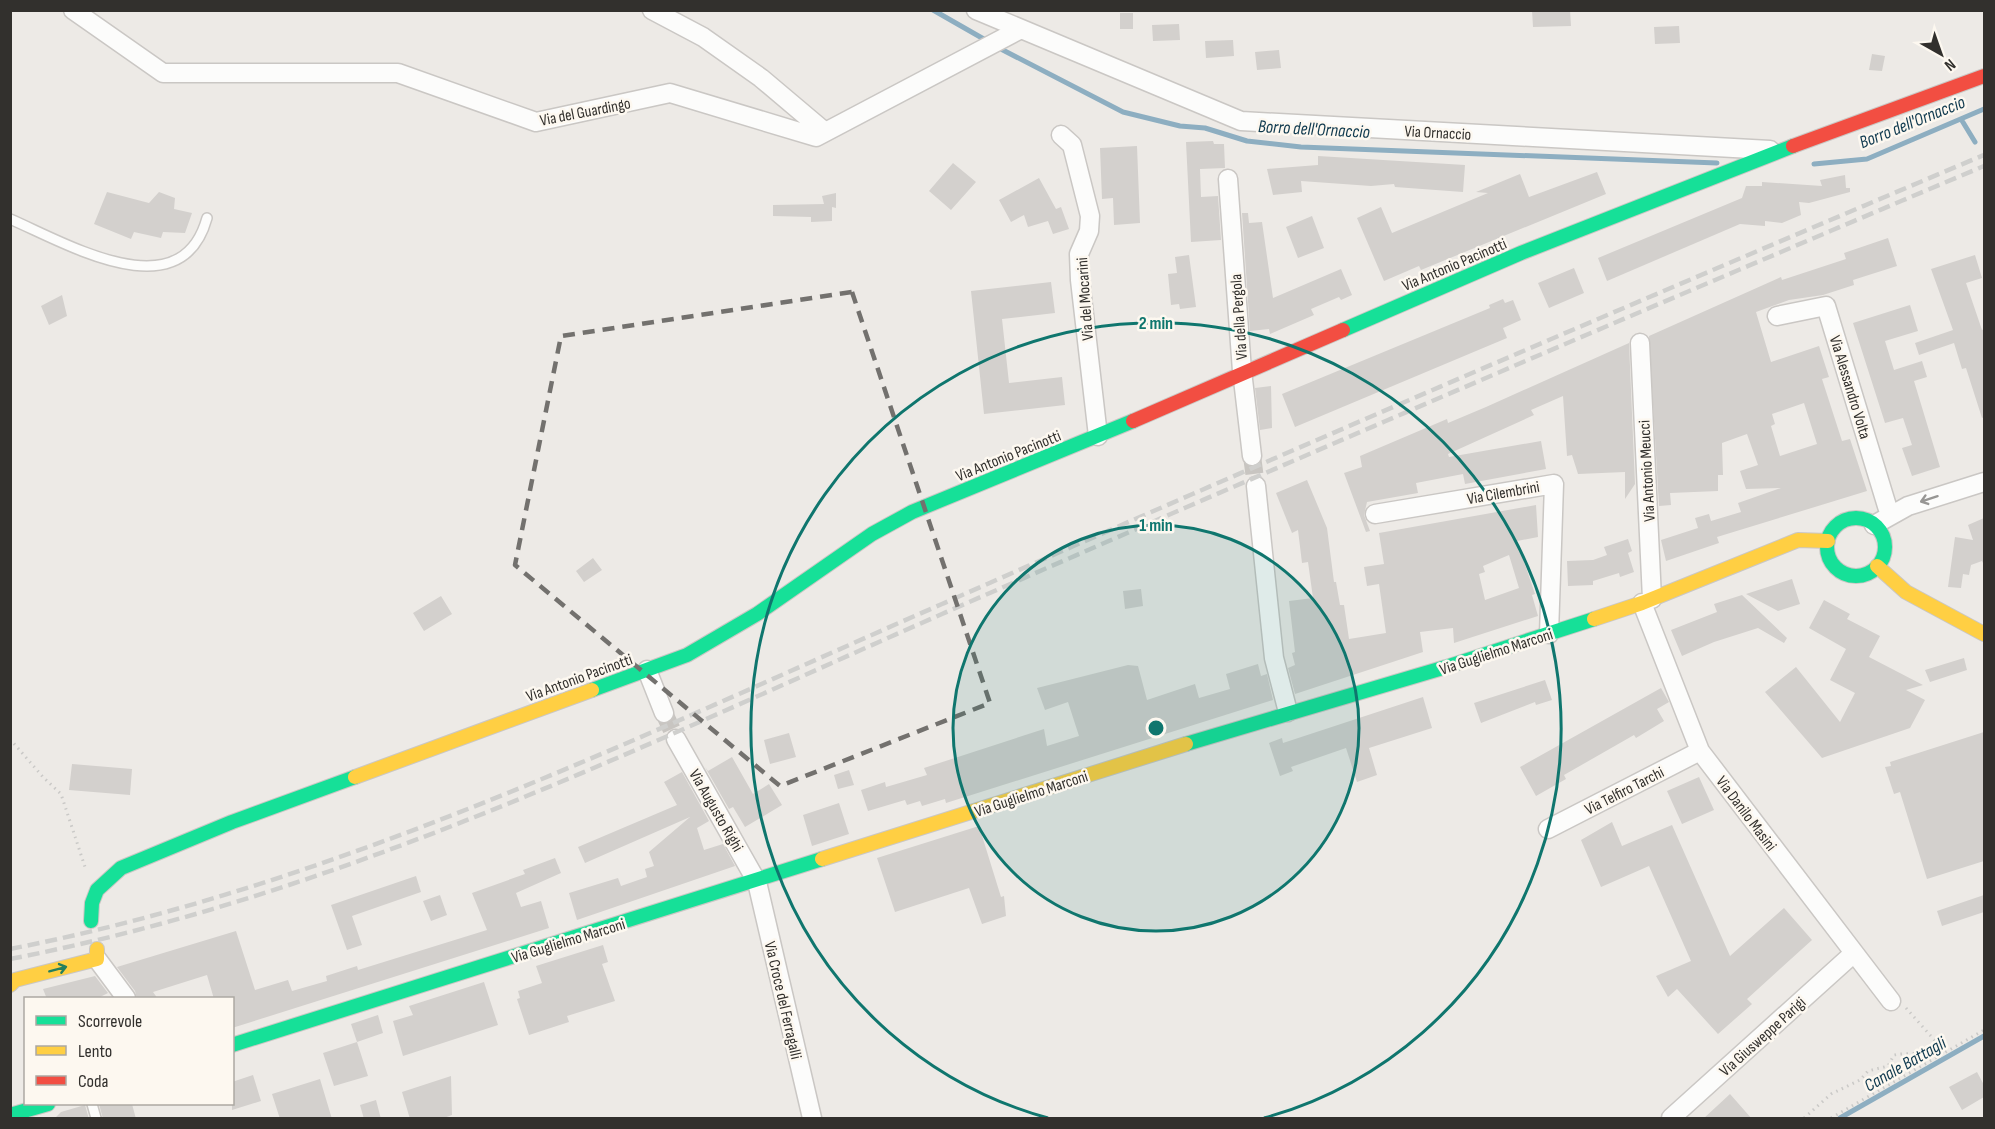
<svg xmlns="http://www.w3.org/2000/svg" width="1995" height="1129" font-family="'Sofia Sans Condensed',sans-serif">
  <style>
    .lines { fill: none; stroke-linecap: round; stroke-linejoin: round }
    .stream { stroke: #8daec1; stroke-width: 5 }
    .building { fill: #d3d0cd; fill-rule: evenodd }
    .street-tunnel { stroke: #c8c5c1; stroke-width: 18; stroke-dasharray: 18 9; stroke-linecap: butt }
    .lane-casing { stroke: #cac7c4; stroke-width: 12 }
    .street-casing { stroke: #cac7c4; stroke-width: 21 }
    .fast-casing { stroke: #cac7c4; stroke-width: 16 }
    .slow-casing { stroke: #cac7c4; stroke-width: 16 }
    .jam-casing { stroke: #cac7c4; stroke-width: 16 }
    .path { stroke: #cac9c7; stroke-width: 3; stroke-dasharray: 1.5 4.5; stroke-linecap: butt }
    .lane { stroke: #fcfcfb; stroke-width: 9 }
    .street { stroke: #fcfcfb; stroke-width: 18 }
    .fast { stroke: #16e098; stroke-width: 14 }
    .slow { stroke: #ffcf43; stroke-width: 14 }
    .jam { stroke: #f24e42; stroke-width: 14 }
    .rail { stroke: #cfcfcd; stroke-width: 4.5; stroke-dasharray: 12 6; stroke-linecap: butt }
    .oneway { stroke: #979694 }
    .oneway2 { stroke: #257f5d }
    .marked { fill: none; stroke: #73716e; stroke-width: 4.5; stroke-dasharray: 12 8; stroke-linejoin: round }
    .ring { fill: none; stroke: #0f766e; stroke-width: 3 }
    .labels { text-anchor: middle; stroke-width: 5; stroke-linejoin: round; paint-order: stroke }
    .street-label { font-size: 16px; fill: #32302d; stroke: #fdf8f0 }
    .water-label { font-size: 18px; font-style: italic; fill: #0f394e; stroke: #fdf8f0 }
    .centre { fill: #0f766e; stroke: #fdf8f0; stroke-width: 3 }
    .ring-label { font-size: 18px; text-anchor: middle; font-weight: bold; fill: #0f766e; stroke: #fdf8f0; stroke-width: 5; stroke-linejoin: round; paint-order: stroke }
  </style>
  <rect width="100%" height="100%" fill="#edeae6"/>
  <g class="lines">
    <!-- stream -->
    <path class="stream" d="M933,10L989,42
      M997,47L1123,112L1180,126L1205,128L1247,141L1301,147L1717,163
      M1961,119L1975,142
      M1814,164L1867,159L1984,109
      M1840,1118L1984,1036"/>
  </g>
  <!-- building -->
  <path class="building" d="M1532,10H1570L1571,26L1533,27Z
    M1120,13H1133V29H1120Z
    M1179,24L1180,40L1153,41L1152,25Z
    M1679,26L1680,43L1655,44L1654,27Z
    M1233,40L1234,56L1206,58L1205,41Z
    M1279,50L1281,68L1257,70L1255,52Z
    M1872,54L1885,56L1882,71L1869,70Z
    M1213,141L1214,144H1224L1225,168L1200,169L1201,197L1218,196L1221,240L1191,242L1186,142Z
    M1137,146L1140,223L1114,225L1113,198L1102,199L1100,148Z
    M1318,156L1465,165L1463,192L1395,187L1394,184L1371,186L1301,181L1302,192L1273,195L1267,169L1318,165Z
    M953,163L976,182L951,210L929,191Z
    M1597,172L1606,194L1421,270L1419,266L1384,281L1357,218L1381,207L1392,233L1488,193L1476,192L1520,174L1529,197Z
    M1845,175L1846,188H1850V192L1809,203L1799,202L1801,215L1782,223L1765,221V226L1740,224L1607,281L1598,258L1742,198L1746,186H1762V182L1822,186L1820,180Z
    M1039,178L1056,209L1061,207L1069,229L1053,234L1048,221L1028,227L1024,215L1011,222L999,200Z
    M107,192L149,203L159,192L175,198L174,209L192,213L185,233L163,232L161,238L134,232L131,239L94,224Z
    M836,193V208L832,207V221L811,222V217L773,216V205L824,204L822,196Z
    M1242,213H1248L1249,223L1262,222L1273,298L1341,269L1352,295L1341,300L1339,297L1311,309L1314,315L1270,334L1269,329L1250,331Z
    M1312,216L1324,248L1298,258L1286,227Z
    M1888,238L1897,266L1853,280L1854,285L1823,295L1789,300L1756,312L1771,362L1819,346L1829,377L1822,379L1842,441L1850,439L1867,491L1717,537L1719,543L1666,561L1661,540L1698,528L1695,518L1709,514L1711,521L1741,512L1738,503L1781,488L1746,489L1740,471L1758,465L1747,434L1722,443L1723,475H1718V491L1670,493L1671,505L1659,506L1649,336L1781,277L1782,280L1846,259L1844,253ZM1804,403L1817,444L1780,456L1771,426L1775,424L1772,414Z
    M1189,255L1196,307L1180,309L1179,304L1171,305L1168,274L1177,273L1175,257Z
    M1975,255L1982,278L1966,283L1982,330L1984,329V417L1982,418L1966,368L1962,369L1954,343L1919,355L1915,343L1953,330L1931,269Z
    M1574,268L1584,293L1549,308L1538,283Z
    M1051,282L1055,313L1002,319L1009,383L1062,377L1065,405L984,414L971,291Z
    M62,295L67,316L49,325L41,306Z
    M1503,299L1505,303L1513,300L1521,320L1503,328L1507,338L1295,427L1282,394L1490,308L1489,305Z
    M1910,305L1918,331L1885,341L1894,370L1922,361L1927,377L1914,381L1940,467L1912,476L1902,448L1912,445L1903,418L1885,423L1853,323Z
    M1629,343L1635,484L1625,499V472L1578,474L1572,455L1567,456L1563,396L1531,410L1534,415L1448,454L1449,457L1541,441L1546,469L1465,484L1463,474L1416,483L1418,493L1367,502L1364,515L1370,531L1366,532L1344,473L1362,467L1360,456L1447,419L1448,423L1486,407Z
    M1271,386L1272,428L1260,430L1255,388Z
    M1307,480L1327,528L1334,582H1336L1340,605H1344L1349,639L1386,633L1379,584L1367,586L1364,567L1384,564L1379,533L1536,505L1538,537L1517,541L1535,594L1532,595L1538,616L1454,643L1453,628L1420,632L1423,652L1295,694L1288,668L1295,665L1292,653L1295,652L1289,601L1313,598L1308,562L1302,563L1298,530L1292,533L1276,493ZM1509,555L1519,588L1485,600L1479,574L1485,572L1483,566Z
    M1984,518V565L1982,561L1971,565L1969,575L1963,574L1961,588L1948,587L1955,537L1973,540L1968,525Z
    M1628,539L1632,551L1628,553L1634,572L1620,577L1619,573L1593,581V585L1568,586L1567,561L1593,560L1607,555L1604,547Z
    M593,558L602,570L584,582L576,571Z
    M1792,579L1800,604L1778,611L1746,594Z
    M1141,589L1143,606L1125,609L1123,591Z
    M1742,595L1787,638L1784,643L1758,628L1714,642L1682,656L1671,630L1717,612L1714,604Z
    M441,596L452,614L424,631L413,613Z
    M1824,600L1850,614L1847,619L1880,636L1869,657L1923,685L1906,690L1925,700L1910,728L1822,758L1765,692L1796,667L1840,722L1855,693L1830,680L1846,649L1809,628Z
    M1964,658L1967,670L1930,682L1925,670Z
    M1258,664L1261,676L1267,674L1273,700L946,803L945,799L922,806L920,801L907,805L905,800L868,811L861,790L885,782L886,787L927,775L924,768L1044,729L1047,746L1079,736L1068,702L1045,710L1037,688L1128,665L1138,666L1147,700L1195,684L1199,698L1230,689L1226,674Z
    M1545,680L1552,700L1536,705L1535,702L1481,723L1474,703Z
    M1661,688L1669,702L1657,709L1664,721L1636,738L1634,735L1564,775L1566,779L1536,796L1520,767Z
    M1423,697L1432,728L1369,748L1377,775L1357,782L1346,748L1291,767L1293,771L1280,776L1269,743L1282,738L1283,743Z
    M1984,732V861L1927,879L1900,792L1894,794L1885,767L1891,766L1890,762Z
    M789,733L796,757L770,764L764,740Z
    M732,757L753,794L769,784L782,805L745,827L733,807L729,809L705,767L708,771Z
    M72,764L132,769L130,795L69,790Z
    M849,770L854,785L838,789L834,775Z
    M682,772L709,821L697,828L704,850L723,844L735,866L577,920L569,893L618,878L621,886L647,877L645,869L654,866L649,852L690,817L585,863L578,847L677,805L664,782Z
    M1699,777L1714,810L1682,824L1667,791Z
    M839,803L849,834L812,846L803,815Z
    M1612,822L1622,846L1672,825L1730,956L1784,908L1812,940L1747,999L1752,1004L1718,1034L1677,989L1668,997L1656,976L1691,961L1649,866L1601,887L1581,840Z
    M979,826L1001,897L1004,896L1006,916L982,924L969,888L895,912L877,858Z
    M555,858L561,873L516,893L521,907L541,901L549,928L232,1028V999H214L207,975L153,992L158,999H137L135,991L117,967L236,931L255,990L288,980L292,991L327,981L326,976L357,966L358,970L487,930L472,893L525,874L523,870Z
    M416,876L421,892L352,916L362,945L347,950L331,905Z
    M440,895L447,915L431,921L423,901Z
    M1984,895V912L1942,926L1937,911Z
    M603,945L608,962L602,964L615,1001L567,1016L569,1022L529,1035L517,999L520,998L518,991L542,983L536,966Z
    M95,976L108,993L96,999H47L43,989Z
    M484,982L498,1025L403,1056L393,1021L413,1015L409,1006Z
    M378,1015L383,1033L357,1042L351,1024Z
    M357,1042L368,1076L334,1086L323,1053Z
    M1977,1072L1984,1085V1097L1962,1110L1949,1087Z
    M253,1075L261,1101L232,1110V1082Z
    M451,1076L452,1115L441,1119H410L402,1092Z
    M320,1079L332,1119H280L272,1094Z
    M1730,1094L1752,1119H1703Z
    M376,1100L381,1119H364L360,1105Z
    M99,1104H132L136,1119H103Z
    M85,1105L89,1119H54L61,1112Z"/>
  <g class="lines">
    <!-- street-tunnel -->
    <path class="street-tunnel" d="M1252,456L1256,486
      M664,713L676,739"/>
    <!-- lane casing -->
    <g class="lane-casing">
      <path id="lane" d="M10,219C66,243 181,312 207,218
        M92,1104L96,1118"/>
    </g>
    <!-- street casing -->
    <g class="street-casing">
      <path id="street" d="M73,10L163,73H398L536,122L670,93L816,137L1019,30
        M652,10L703,37L761,78L825,132
        M976,10L1241,121L1770,150
        M1061,135L1072,145L1090,216L1089,231L1079,254L1080,280L1098,436
        M1228,179L1242,371L1252,456
        M1777,316L1826,306L1890,516
        M1640,343L1652,599
        M1256,486L1274,658L1288,712
        M1375,514L1554,484L1549,634
        M1874,525L1908,506L1984,482
        M1642,603L1700,751L1891,1001
        M647,670L664,713
        M676,739L757,882L812,1118
        M1548,829L1700,751
        M97,959L126,998
        M1671,1118L1854,953"/>
    </g>
    <!-- fast casing -->
    <g class="fast-casing">
      <path id="fast" d="M1343,330L1521,253L1793,146
        M1827 547a29 29 0 1 1 58 0a29 29 0 1 1-58 0Z
        M592,690L687,655L757,614L872,534L912,512L1133,421
        M1186,744L1446,667L1594,619
        M91,921L92,903L97,890L121,868L232,822L355,777
        M232,1045L822,859
        M10,1115L48,1104"/>
    </g>
    <!-- slow casing -->
    <g class="slow-casing">
      <path id="slow" d="M1877,566L1906,592L1984,634
        M1594,619L1642,603L1798,540L1828,541
        M355,777L592,690
        M822,859L1186,744
        M10,985L15,980L97,959V949"/>
    </g>
    <!-- jam casing -->
    <g class="jam-casing">
      <path id="jam" d="M1793,146L1984,76
        M1133,421L1343,330"/>
    </g>
    <!-- path -->
    <path class="path" d="M10,739L43,777L61,794L86,870
      M1906,1008L1945,1052
      M1804,1118L1831,1094L1860,1080L1868,1071L1888,1066L1894,1055C1913,1051 1923,1059 1936,1042
      M1831,1118L1984,1030"/>
    <!-- lane -->
    <use href="#lane" class="lane"/>
    <!-- street -->
    <use href="#street" class="street"/>
    <!-- fast -->
    <use href="#fast" class="fast"/>
    <!-- slow -->
    <use href="#slow" class="slow"/>
    <!-- jam -->
    <use href="#jam" class="jam"/>
    <!-- rail -->
    <path class="rail" d="M10,949C337,885 640,736 942,604C1288,451 1636,302 1984,155
      M10,959C337,896 640,747 942,614C1288,462 1636,313 1984,166"/>
  </g>
  <!-- one-way arrows -->
  <defs><path id="oneway-shaft" d="M-6 0H5M1.5-3L5.5 0L1.5 3" fill="none" stroke-width="1.6" stroke-linecap="round" stroke-linejoin="round" transform="scale(1.5)"/></defs>
  <use class="oneway" href="#oneway-shaft" transform="translate(1929 499) rotate(162)"/>
  <use class="oneway2" href="#oneway-shaft" transform="translate(58 969) rotate(-15)"/>
  <!-- marked area -->
  <path class="marked" d="M852,292L990,703L780,786L515,565L561,336Z"/>
  <!-- distance rings -->
  <circle cx="1156" cy="728" r="203" fill="#0f766e" fill-opacity=".12"/>
  <g class="ring">
    <circle cx="1156" cy="728" r="203"/>
    <path d="M1048 1118A405 405 0 1 1 1264 1118"/>
  </g>
  <g class="labels">
    <!-- street labels -->
    <g class="street-label">
      <text transform="translate(585 111) rotate(-11)" y="6">Via del Guardingo</text>
      <text transform="translate(1438 132) rotate(3)" y="6">Via Ornaccio</text>
      <text transform="translate(1454 264) rotate(-23)" y="6">Via Antonio Pacinotti</text>
      <text transform="translate(1084 299) rotate(-94)" y="6">Via del Mocarini</text>
      <text transform="translate(1238 317) rotate(-94)" y="6">Via della Pergola</text>
      <text transform="translate(1851 387) rotate(73)" y="6">Via Alessandro Volta</text>
      <text transform="translate(1008 455) rotate(-22)" y="6">Via Antonio Pacinotti</text>
      <text transform="translate(1646 471) rotate(-93)" y="6">Via Antonio Meucci</text>
      <text transform="translate(1503 492) rotate(-10)" y="6">Via Cilembrini</text>
      <text transform="translate(1496 651) rotate(-18)" y="6">Via Guglielmo Marconi</text>
      <text transform="translate(579 677) rotate(-20)" y="6">Via Antonio Pacinotti</text>
      <text transform="translate(1624 790) rotate(-27)" y="6">Via Telfiro Tarchi</text>
      <text transform="translate(1031 793) rotate(-18)" y="6">Via Guglielmo Marconi</text>
      <text transform="translate(717 810) rotate(60)" y="6">Via Augusto Righi</text>
      <text transform="translate(1747 813) rotate(53)" y="6">Via Danilo Masini</text>
      <text transform="translate(568 940) rotate(-17)" y="6">Via Guglielmo Marconi</text>
      <text transform="translate(784 1000) rotate(77)" y="6">Via Croce del Ferragalli</text>
      <text transform="translate(1762 1036) rotate(-42)" y="6">Via Giusweppe Parigi</text>
    </g>
    <!-- water labels -->
    <g class="water-label">
      <text transform="translate(1912 122) rotate(-22)" y="6">Borro dell'Ornaccio</text>
      <text transform="translate(1314 129) rotate(3)" y="6">Borro dell'Ornaccio</text>
      <text transform="translate(1905 1064) rotate(-30)" y="6">Canale Battagli</text>
    </g>
  </g>
  <circle cx="1156" cy="728" r="9" class="centre"/>
  <g class="ring-label">
    <text x="1156" y="329">2 min</text>
    <text x="1156" y="531">1 min</text>
  </g>
  <!-- border -->
  <rect width="1995" height="1129" fill="none" stroke="#32302d" stroke-width="24"/>
  <!-- legend -->
  <rect x="24" y="997" width="210" height="108" fill="#fdf8f0" stroke="#aca8a2" stroke-width="1.5"/>
  <rect x="36" y="1016" width="30" height="9" fill="#16e098" stroke="#aca8a2" stroke-width="1.5"/>
  <text x="78" y="1027" font-size="18" fill="#32302d">Scorrevole</text>
  <rect x="36" y="1046" width="30" height="9" fill="#ffcf43" stroke="#aca8a2" stroke-width="1.5"/>
  <text x="78" y="1057" font-size="18" fill="#32302d">Lento</text>
  <rect x="36" y="1076" width="30" height="9" fill="#f24e42" stroke="#aca8a2" stroke-width="1.5"/>
  <text x="78" y="1087" font-size="18" fill="#32302d">Coda</text>
  <!-- north arrow -->
  <g transform="translate(1941 54) rotate(140)" stroke="#fdf8f0" stroke-width="4.5" paint-order="stroke">
  <path d="M0-4.5L10 22L0 15L-10 22Z" fill="#32302d"/>
  <text y="-9" font-size="16" font-weight="bold" text-anchor="middle" fill="#32302d">N</text>
  </g>
</svg>
